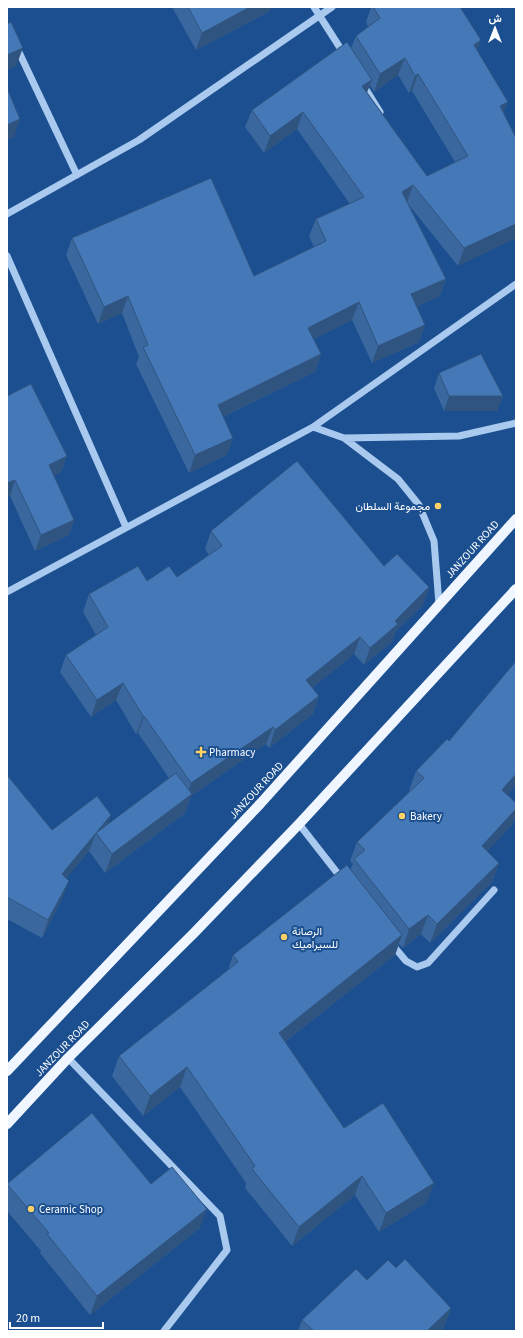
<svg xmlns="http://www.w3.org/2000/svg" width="523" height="1338" font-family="'Source Sans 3',Vazirmatn,sans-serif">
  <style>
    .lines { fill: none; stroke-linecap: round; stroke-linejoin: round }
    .minor { stroke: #a9c9ee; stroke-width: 7 }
    .major { stroke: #f0f6ff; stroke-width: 10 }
    .wall { fill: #3a679d; fill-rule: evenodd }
    .shaded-wall { fill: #305480 }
    .building { fill: #4478b7; stroke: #305480 }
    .poi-dot { fill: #ffd166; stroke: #1b4f8f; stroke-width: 1.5 }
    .labels { text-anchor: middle; stroke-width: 4; stroke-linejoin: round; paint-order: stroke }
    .poi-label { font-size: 11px; fill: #fff; stroke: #1b4f8f; text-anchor: start }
    .street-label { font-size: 11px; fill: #fff; stroke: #1b4f8f }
  </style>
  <rect width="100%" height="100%" fill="#1b4f8f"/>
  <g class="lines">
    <!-- minor -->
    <path class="minor" d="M314,7L344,54
      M17,48L77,175
      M362,83L380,112
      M7,214L139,140L332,7
      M7,256L126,527
      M313,427L516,284
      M344,438L459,436L516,423
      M7,592L313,427L344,438L398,479L419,505L434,541L439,604
      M299,824L342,879
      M391,943L406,961L417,967L428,963L494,890
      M68,1058L220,1216L227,1250L164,1331"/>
    <!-- major -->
    <path class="major" d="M7,1071L260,804L516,519
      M7,1124L68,1058L194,933L299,824L516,589"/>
  </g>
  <!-- wall -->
  <path class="wall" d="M172,7H271L270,11L196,50Z
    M371,7H460L477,51L504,113L516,138L458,266L408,204L446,279L440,296L417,306L425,325L419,342L372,363L352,320L314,339L321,354L315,372L223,417L227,455L189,473L136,364L139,357L122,313L98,324L66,255L72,238L254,276L314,247L309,236L316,219L350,204L297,129L264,153L245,127L252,110L351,48L356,36L368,27L366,22ZM398,75L409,93L412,91L455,162L427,176L367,92L370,85L374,92Z
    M439,373L503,396L497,411H444L434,388Z
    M7,396L67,456L61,472L54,475L74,520L69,535L35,551L10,496Z
    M211,531L384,566L429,587L423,605L395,632L392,642L364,665L354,654L312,688L319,696L313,714L269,748L266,744L191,796L185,813L105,873L89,851L66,878L62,899L42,938L7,919V775L52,830L108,824L169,778L138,733L136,734L116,700L91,717L60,672L66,655L96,635L83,612L89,594L147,581L177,577L209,555L205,549Z
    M416,771L508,795L516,803V815L512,825L487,851L499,863L492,882L430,943L421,934L403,948L399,944L395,955L285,1042L344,1128L427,1202L379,1232L355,1195L292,1246L245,1188L246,1183L180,1087L143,1116L112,1076L119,1056L228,970L233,955L350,870L353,864L350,861L357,842L410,791L409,790Z
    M7,1184H151L200,1228L90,1315L40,1253L41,1251L7,1211Z
    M396,1268L451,1308L444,1327L440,1331H298L302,1320L367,1280Z"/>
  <!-- shaded-wall -->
  <path class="shaded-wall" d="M250,7H271L270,11L196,50L202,33Z
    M481,40L475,58L474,45Z
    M23,48L16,66L7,70V55Z
    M405,58L398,75L374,92L380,74Z
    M418,74L412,91L409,93L415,76Z
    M372,80L365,97L362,86Z
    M508,102L501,119L500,106Z
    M303,112L297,129L264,153L270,136Z
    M20,119L14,137L7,140V125Z
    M413,185L407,202L402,192Z
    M516,224V238L458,266L464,248Z
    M446,279L440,296L405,311L411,294Z
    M128,296L122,313L98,324L104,307Z
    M359,302L352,320L302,345L308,328Z
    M425,325L419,342L372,363L378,346Z
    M321,354L315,372L212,422L218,405Z
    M449,396H503L497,411H444Z
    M233,438L227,455L189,473L195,455Z
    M67,456L61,472L43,481L49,465Z
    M15,480L10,496L7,497V483Z
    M74,520L69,535L35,551L41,535Z
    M429,587L423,605L395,632L392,642L364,665L370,648L395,621Z
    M360,637L354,654L300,698L306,680Z
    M123,683L116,700L91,717L97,700Z
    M319,696L313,714L269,748L275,730Z
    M143,716H144L138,733L136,734Z
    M273,727L266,744L191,796L185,813L105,873L112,854L186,799L191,783Z
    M516,774V785L496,810L502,790Z
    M516,809V815L512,825L475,865L482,846Z
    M111,815L105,833H96Z
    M96,833L89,851L55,892L62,874Z
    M499,863L492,882L430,943L437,924Z
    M69,881L62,899L42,938L48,920Z
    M428,915L421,934L403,948L409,929Z
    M402,935L395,955L272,1052L279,1033Z
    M187,1067L180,1087L143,1116L150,1096Z
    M362,1176L355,1195L292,1246L299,1227Z
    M434,1183L427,1202L379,1232L386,1213Z
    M207,1209L200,1228L90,1315L97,1296Z
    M451,1308L444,1327L440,1331H427Z"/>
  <!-- building -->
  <path class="building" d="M188,7H250L202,33Z
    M373,7H460L481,40L474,45L508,102L500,106L516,138V224L464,248L413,185L402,192L446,279L411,294L425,325L378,346L359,302L308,328L321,354L218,405L233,438L195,455L143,347L148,345L128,296L104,307L72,238L211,178L254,276L326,241L316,219L364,197L303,112L270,136L252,110L347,42L372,80L362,86L427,176L468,156L418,74L415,76L405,58L380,74L356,36L380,18Z
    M11,22L23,48L7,55V24Z
    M7,88L20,119L7,125Z
    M481,354L503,396H449L439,373Z
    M31,384L67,456L49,465L74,520L41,535L15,480L7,483V396Z
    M297,461L384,566L397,554L429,587L395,621L398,624L370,648L360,637L306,680L319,696L275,730L273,727L191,783L144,716H143L123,683L97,700L66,655L108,627L89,594L138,566L147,581L169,566L177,577L222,546L211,531Z
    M516,661V774L502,790L516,803V809L482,846L499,863L437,924L428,915L409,929L354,859L365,850L357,842L424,778L416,771L447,739L449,741Z
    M176,773L192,794L112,854L96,833L62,874L69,881L48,920L7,897V775L52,830L97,796L111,815L96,833Z
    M347,865L402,935L279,1033L344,1128L383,1103L434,1183L386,1213L362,1176L299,1227L252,1169L255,1166L187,1067L150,1096L119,1056L238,962L233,955Z
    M92,1113L151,1184L172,1167L207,1209L97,1296L47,1234L49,1233L7,1184Z
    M405,1259L451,1308L427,1331H314L302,1320L356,1269L367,1280L388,1260L396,1268Z"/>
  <!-- markers -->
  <g class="poi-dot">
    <circle cx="438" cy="506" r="4"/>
    <path d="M199 746h4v4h4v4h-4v4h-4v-4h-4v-4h4z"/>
    <circle cx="402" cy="816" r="4"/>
    <circle cx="284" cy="937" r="4"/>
    <circle cx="31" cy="1209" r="4"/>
  </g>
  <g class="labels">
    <!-- poi labels -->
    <g class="poi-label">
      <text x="430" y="510" text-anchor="end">مجموعة السلطان</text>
      <text x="209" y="756">Pharmacy</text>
      <text x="410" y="820">Bakery</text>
      <text x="292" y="935">الرصانة<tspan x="292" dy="13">للسيراميك</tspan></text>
      <text x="39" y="1213">Ceramic Shop</text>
    </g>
    <!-- street labels -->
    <g class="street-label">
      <text transform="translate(472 549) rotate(-48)" y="4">JANZOUR ROAD</text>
      <text transform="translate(256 790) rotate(-47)" y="4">JANZOUR ROAD</text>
      <text transform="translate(62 1048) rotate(-46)" y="4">JANZOUR ROAD</text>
    </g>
  </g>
  <!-- border -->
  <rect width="523" height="1338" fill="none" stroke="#ffffff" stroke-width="16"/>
  <!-- north arrow -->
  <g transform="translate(495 28)" stroke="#1b4f8f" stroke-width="3" paint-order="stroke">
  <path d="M0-3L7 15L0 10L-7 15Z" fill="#ffffff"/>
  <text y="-6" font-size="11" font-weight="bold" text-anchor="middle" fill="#ffffff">ش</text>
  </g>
  <!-- scale -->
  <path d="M10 1322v6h93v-6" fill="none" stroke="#ffffff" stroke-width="2"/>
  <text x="16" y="1322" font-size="12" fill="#ffffff" stroke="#1b4f8f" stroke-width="3" paint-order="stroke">20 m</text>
</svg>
